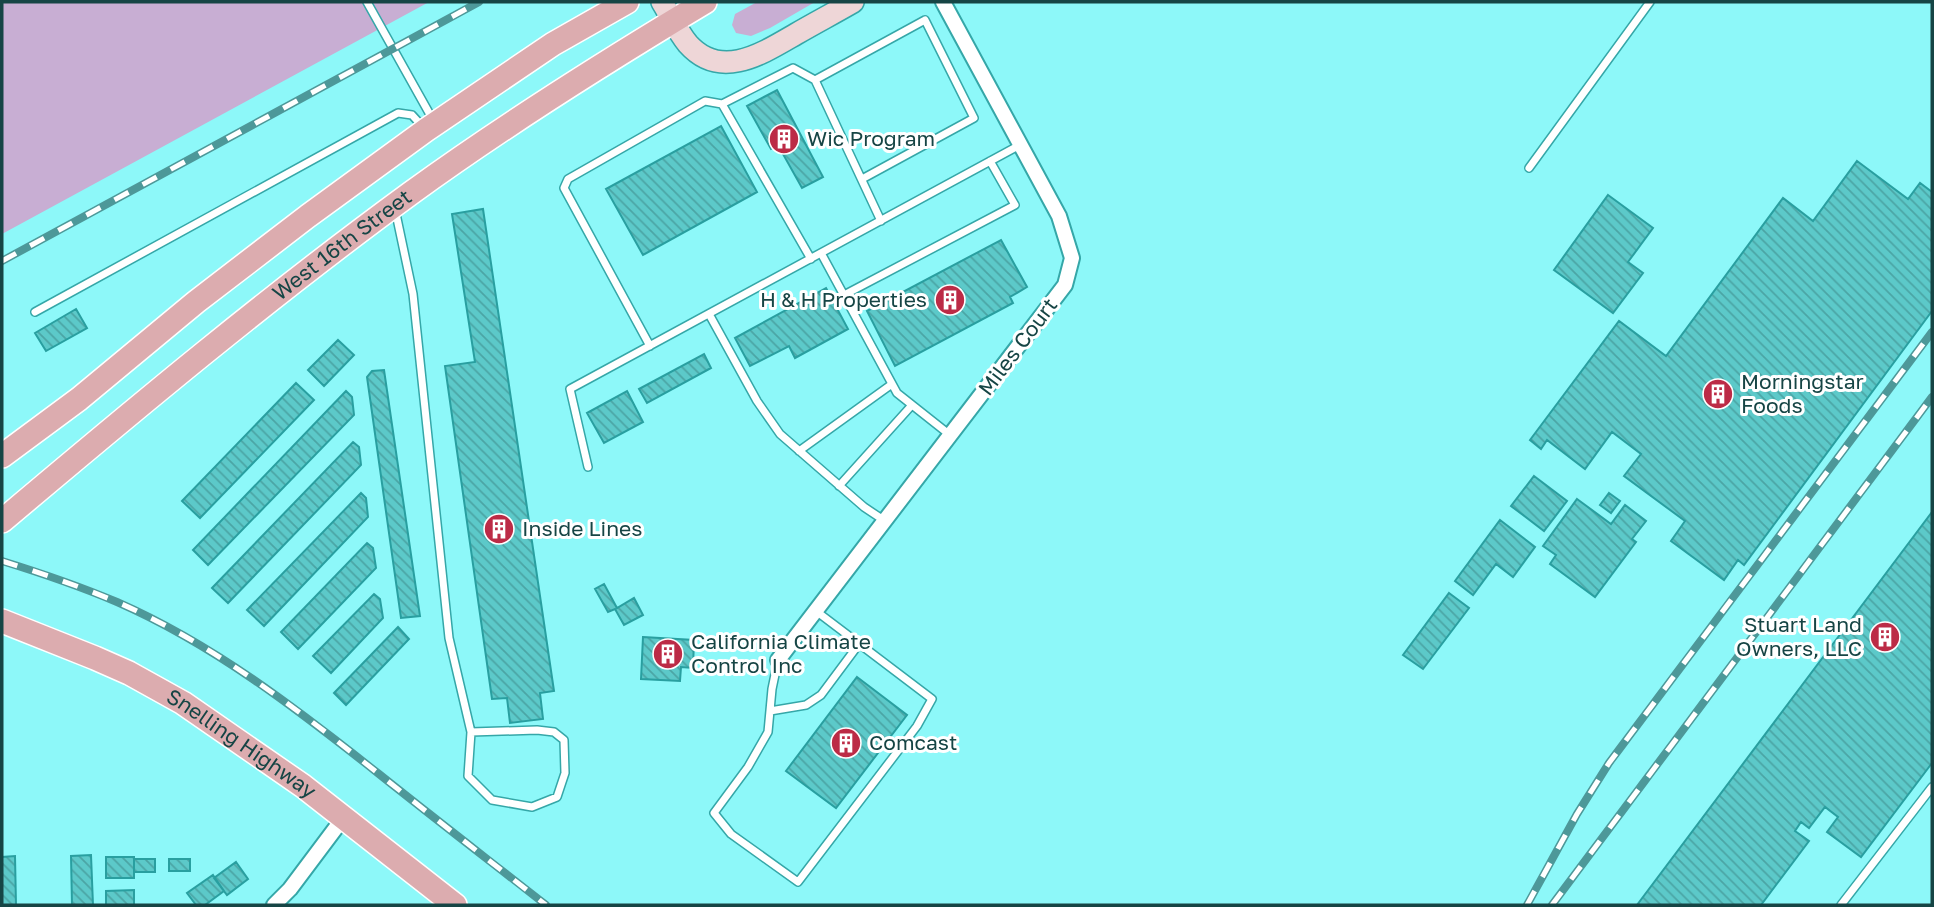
<svg xmlns="http://www.w3.org/2000/svg" width="1934" height="907" font-family="'Golos Text',sans-serif">
  <style>
    .green { fill: #c8aed3 }
    .building { fill: url(#building-back-hatch); stroke: #299fa0; stroke-width: 2 }
    .lines { fill: none; stroke-linecap: round; stroke-linejoin: round }
    .service-casing { stroke: #35a7a8; stroke-width: 10 }
    .minor-casing { stroke: #35a7a8; stroke-width: 18 }
    .secondary-casing { stroke: #35a7a8; stroke-width: 24 }
    .primary-casing { stroke: #fff; stroke-width: 26 }
    .service { stroke: #fff; stroke-width: 7 }
    .minor { stroke: #fff; stroke-width: 14 }
    .secondary { stroke: #eed6d7; stroke-width: 21 }
    .primary { stroke: #dcacaf; stroke-width: 23 }
    .rail-casing { stroke: #4d9899; stroke-width: 8 }
    .rail { stroke: #fff; stroke-width: 5; stroke-dasharray: 16; stroke-linecap: butt }
    .labels { text-anchor: middle; stroke-width: 6; stroke-linejoin: round; paint-order: stroke }
    .poi-label { font-size: 21px; fill: #164545; stroke: #fff; text-anchor: start }
    .street-label { font-size: 21px; fill: #164545; stroke: #fff }
  </style>
  <defs>
    <pattern id="building-back-hatch" width="6" height="6" patternUnits="userSpaceOnUse" patternTransform="scale(1.75)"><rect width="6" height="6" fill="#5cc9c9"/><path d="M-1 5l2 2M0 0l6 6M5-1l2 2" fill="none" stroke="#4ba5a5"/></pattern>
  </defs>
  <rect width="100%" height="100%" fill="#8df8f9"/>
  <!-- green -->
  <path class="green" d="M4,2H429L2,234V5Z
    M757,2H815L770,28L751,36L736,33L732,25L735,14Z"/>
  <!-- building -->
  <path class="building" d="M777,90L823,177L802,188L778,145L771,149L747,106Z
    M721,126L757,192L643,255L606,189Z
    M1857,161L1908,199L1920,183L1932,192V311L1744,565L1738,560L1724,580L1671,541L1685,521L1624,476L1641,454L1612,432L1585,469L1547,440L1541,449L1530,440L1619,321L1666,356L1783,198L1813,221Z
    M1608,195L1653,228L1628,262L1643,273L1613,313L1554,270Z
    M483,209L554,691L540,693L543,719L510,723L507,698L492,699L445,366L475,362L452,214Z
    M1001,240L1027,287L1010,297L1013,303L895,366L867,311Z
    M826,288L848,329L795,358L789,346L750,366L735,338Z
    M76,309L87,328L46,351L35,333Z
    M338,340L354,355L324,386L308,370Z
    M704,354L711,368L647,403L639,389Z
    M384,370L420,616L401,618L367,377L372,371Z
    M296,383L314,400L200,518L182,501Z
    M346,391L352,397L354,415L208,565L193,550Z
    M627,391L643,422L604,443L587,413Z
    M353,442L359,447L361,465L228,603L212,588Z
    M1534,476L1567,501L1544,531L1511,506Z
    M361,493L366,498L368,517L264,626L247,610Z
    M1609,493L1620,501L1611,513L1600,505Z
    M1577,499L1611,524L1625,505L1646,521L1632,539L1636,542L1595,597L1550,564L1556,555L1543,546Z
    M1932,512V763L1861,857L1827,832L1838,817L1825,807L1809,828L1801,822L1795,831L1809,841L1761,905H1637Z
    M1500,520L1535,547L1513,577L1496,564L1473,595L1455,581Z
    M367,543L373,548L376,568L298,649L281,632Z
    M604,584L617,608L634,598L643,615L624,625L615,609L608,612L595,589Z
    M1449,593L1469,608L1423,669L1403,655Z
    M374,594L380,599L383,618L331,673L313,656Z
    M398,627L409,639L346,705L334,693Z
    M643,637L694,640L693,668L681,667L680,681L641,679Z
    M857,677L907,715L836,808L786,771Z
    M91,855L93,905H72L71,856Z
    M15,856L16,905H2V857Z
    M106,857H134V878H106Z
    M134,859H155V872H134Z
    M169,859H190V871H169Z
    M236,862L248,879L227,895L214,878Z
    M213,875L224,891L205,905H196L187,893Z
    M134,890V905H106V891Z"/>
  <g class="lines">
    <!-- service casing -->
    <g class="service-casing">
      <path id="service" d="M367,2L433,120
        M722,104L793,68L815,80
        M1529,168L1650,2
        M862,179L974,118L925,20L815,80L881,221
        M395,209L413,294L449,638L471,732L468,776L492,800L532,807L557,797L565,773L564,740L554,732L537,730L471,732
        M821,253L897,393L950,435
        M844,295L1015,205L990,161
        M35,312L398,113L412,115L423,127
        M709,314L757,401L780,434L864,507L885,521
        M650,346L564,188L568,179L705,101L722,104L811,259
        M799,451L892,384
        M588,467L570,389L1020,145
        M839,486L912,405
        M778,660L772,689L768,732L748,767L714,813L731,834L798,882L917,726L932,699L816,611
        M770,711L806,705L821,695L859,644
        M1841,905L1932,787"/>
    </g>
    <!-- minor casing -->
    <g class="minor-casing">
      <path id="minor" d="M778,660L1065,285L1072,258L1059,216L943,2
        M274,905L290,889L344,817"/>
    </g>
    <!-- secondary casing -->
    <g class="secondary-casing">
      <path id="secondary" d="M662,2C670,15 678,32 688,44C721,81 763,53 796,34C815,23 834,13 853,2"/>
    </g>
    <!-- primary casing -->
    <g class="primary-casing">
      <g id="primary">
        <path d="M2,456L79,399L196,302L308,216L426,130L553,44L627,2"/>
        <path id="s1" d="M2,521C136,408 270,296 411,193C506,124 605,62 705,2"/>
        <path id="s2" d="M2,621L95,658L129,673L183,703L303,786L455,905"/>
      </g>
    </g>
    <!-- service -->
    <use href="#service" class="service"/>
    <!-- minor -->
    <use href="#minor" class="minor"/>
    <!-- secondary -->
    <use href="#secondary" class="secondary"/>
    <!-- primary -->
    <use href="#primary" class="primary"/>
    <!-- rail casing -->
    <g class="rail-casing">
      <path id="rail" d="M2,261L479,2
        M2,561C41,573 79,586 117,602C213,644 297,709 379,774C434,818 490,861 546,905
        M1527,905L1577,814L1609,763L1932,332
        M1552,905L1932,397"/>
    </g>
    <!-- rail -->
    <use href="#rail" class="rail"/>
  </g>
  <!-- icons -->
  <defs>
    <g id="building-disc" transform="scale(1.575)"><circle r="9.5" fill="#bc2b46" stroke="#fff"/><path d="M-4-6H4V6H1V3H-1V6H-4ZM-2.5-4.3h1.7v1.8h-1.7ZM.8-4.3h1.7v1.8H.8ZM-2.5-1h1.7V.8h-1.7ZM.8-1h1.7V.8H.8Z" fill="#fff"/></g>
  </defs>
  <g fill-rule="evenodd">
    <use href="#building-disc" x="784" y="139"/>
    <use href="#building-disc" x="950" y="300"/>
    <use href="#building-disc" x="1718" y="394"/>
    <use href="#building-disc" x="499" y="529"/>
    <use href="#building-disc" x="1885" y="637"/>
    <use href="#building-disc" x="668" y="654"/>
    <use href="#building-disc" x="846" y="743"/>
  </g>
  <g class="labels">
    <!-- poi labels -->
    <g class="poi-label">
      <text x="807" y="146">Wic Program</text>
      <text x="927" y="307" text-anchor="end">H &amp; H Properties</text>
      <text x="1741" y="389">Morningstar<tspan x="1741" dy="24">Foods</tspan></text>
      <text x="522" y="536">Inside Lines</text>
      <text x="1862" y="632" text-anchor="end">Stuart Land<tspan x="1862" dy="24">Owners, LLC</tspan></text>
      <text x="691" y="649">California Climate<tspan x="691" dy="24">Control Inc</tspan></text>
      <text x="869" y="750">Comcast</text>
    </g>
    <!-- street labels -->
    <g class="street-label">
      <text dy="7" stroke="none"><textPath href="#s1" startOffset="438">West 16th Street</textPath></text>
      <text transform="translate(1018 347) rotate(-53)" y="7">Miles Court</text>
      <text dy="7" stroke="none"><textPath href="#s2" startOffset="270">Snelling Highway</textPath></text>
    </g>
  </g>
  <!-- border -->
  <rect width="1934" height="907" fill="none" stroke="#164545" stroke-width="7"/>
</svg>
